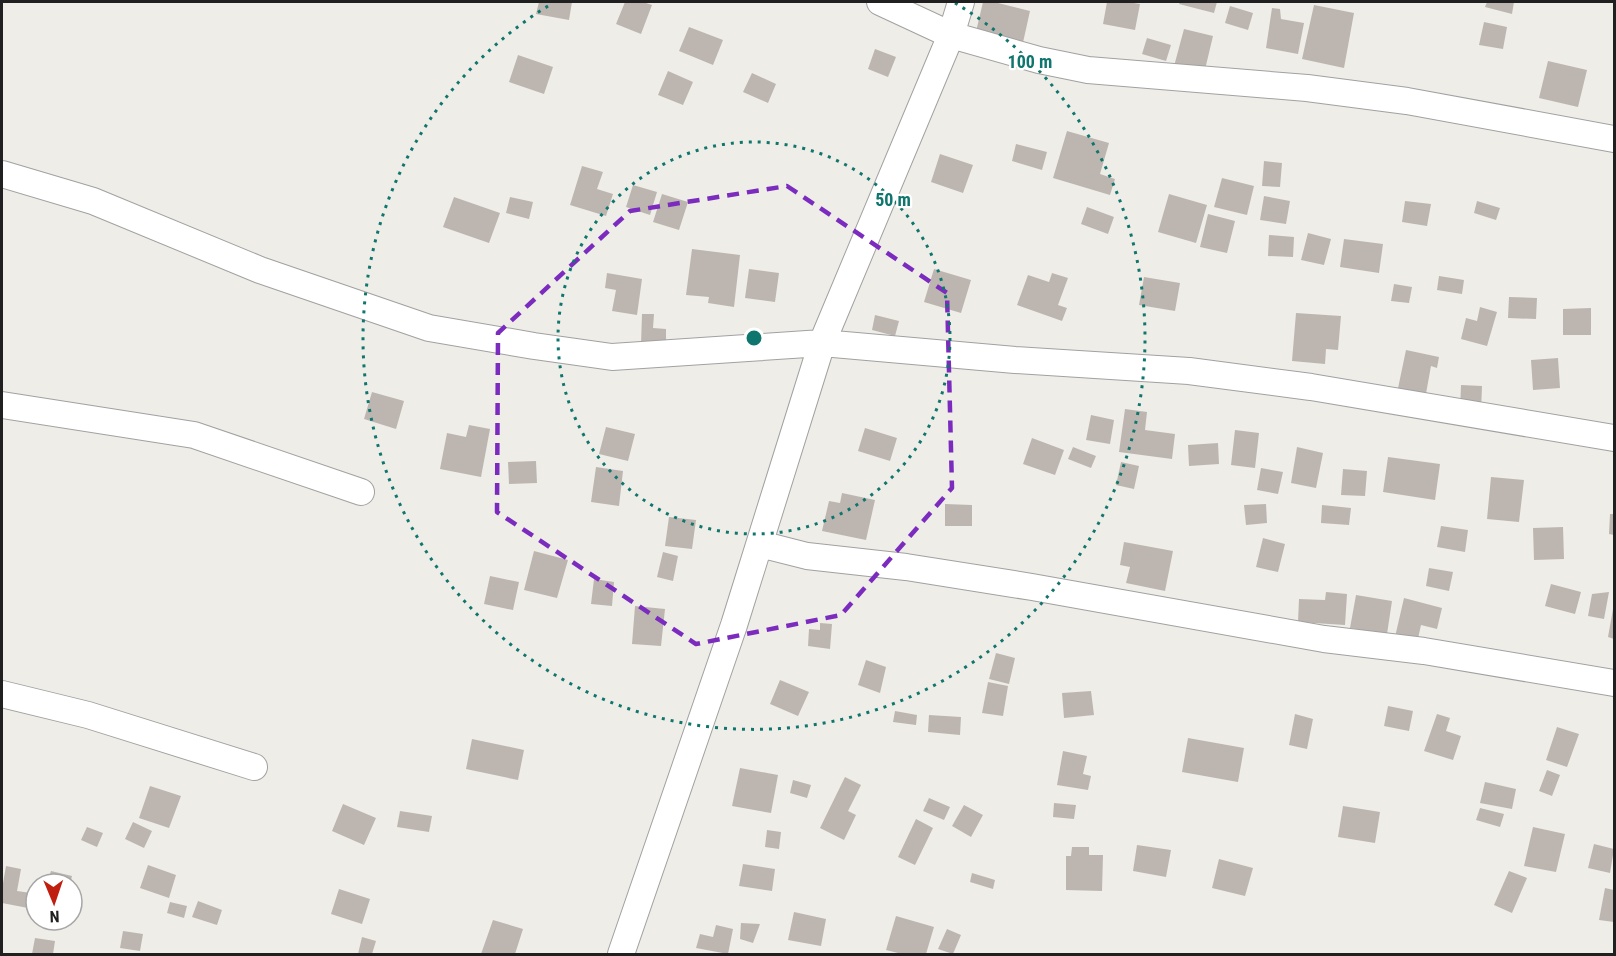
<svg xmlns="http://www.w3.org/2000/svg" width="1616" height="956" font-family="'Roboto Condensed',sans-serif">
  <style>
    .building { fill: #bdb6b0 }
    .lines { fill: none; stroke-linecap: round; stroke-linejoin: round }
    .street-casing { stroke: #a1a1a1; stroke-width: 28 }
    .street { stroke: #fff; stroke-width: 26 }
    .marked { fill: none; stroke: #7b2cbf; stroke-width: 4.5; stroke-dasharray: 12 8; stroke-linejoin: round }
    .ring { fill: none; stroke: #0f766e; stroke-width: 3; stroke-dasharray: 3 6 }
    .centre { fill: #0f766e; stroke: #fff; stroke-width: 3 }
    .ring-label { font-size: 18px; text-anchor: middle; font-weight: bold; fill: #0f766e; stroke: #fff; stroke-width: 4.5; stroke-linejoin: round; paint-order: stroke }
  </style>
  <rect width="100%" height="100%" fill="#efede7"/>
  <!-- building -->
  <path class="building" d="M539,2H572L569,20L536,14Z
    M625,2H643L652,5L641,34L616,24Z
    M983,2H994L1030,11L1022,47L975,36Z
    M1107,2H1128L1140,4L1135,30L1103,24Z
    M1180,2H1217L1214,13L1179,4Z
    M1487,2H1514L1512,14L1485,7Z
    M1314,5L1354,13L1344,68L1302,59Z
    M1230,6L1253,13L1248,30L1225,23Z
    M1272,8L1280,9L1281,19L1304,23L1298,54L1266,48Z
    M1484,22L1507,27L1503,49L1479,45Z
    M689,27L723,40L713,65L679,51Z
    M1184,29L1213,36L1203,78L1173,70Z
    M1147,38L1171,45L1166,61L1142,54Z
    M875,49L896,57L888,77L868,69Z
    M518,55L553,67L544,94L509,82Z
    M1548,61L1587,70L1578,107L1539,98Z
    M668,71L693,82L683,105L658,95Z
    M752,73L776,84L768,103L743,92Z
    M1067,131L1109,143L1100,174L1115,179L1110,195L1053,178Z
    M1016,144L1047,152L1042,170L1012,161Z
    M940,154L973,165L963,193L931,182Z
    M1264,161L1282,163L1280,187L1262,186Z
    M582,166L603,172L597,189L613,194L606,216L570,205Z
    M1222,178L1254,186L1247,215L1214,207Z
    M633,185L657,192L650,215L626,207Z
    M662,194L688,202L679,230L653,222Z
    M1169,194L1207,205L1196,243L1158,232Z
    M1264,196L1290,201L1286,224L1260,220Z
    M454,197L500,213L489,243L443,227Z
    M510,197L533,202L529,219L506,213Z
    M1405,201L1431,204L1427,226L1402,222Z
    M1477,201L1500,208L1496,220L1474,213Z
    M1087,207L1114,217L1108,234L1081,224Z
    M1208,214L1235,221L1227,253L1200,247Z
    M1308,233L1331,239L1324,265L1301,260Z
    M1269,235L1294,237L1293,257L1268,256Z
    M1344,239L1383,244L1379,273L1340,267Z
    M692,249L740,255L734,307L708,303L709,297L686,295Z
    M749,269L779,273L775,302L745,298Z
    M934,269L971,280L961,313L924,302Z
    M607,273L642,279L637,315L612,311L616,290L605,288Z
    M1052,273L1068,278L1058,305L1067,308L1062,321L1017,305L1028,275L1049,282Z
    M1439,276L1464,280L1462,294L1437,290Z
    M1144,277L1180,283L1175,311L1139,305Z
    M1394,284L1412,287L1409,303L1391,301Z
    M1509,297L1537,298L1536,319L1508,318Z
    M1480,307L1497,312L1487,346L1461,339L1466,318L1477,321Z
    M1591,308V335H1563V309Z
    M1296,313L1341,316L1338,350L1326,349L1325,364L1292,361Z
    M642,314H654L653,328L666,329V345L641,344Z
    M875,315L899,321L895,336L872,330Z
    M1406,350L1439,357L1437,368L1431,366L1425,399L1397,393Z
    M1558,358L1560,388L1533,390L1531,360Z
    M1461,385L1482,386L1481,412L1460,411Z
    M372,392L404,401L396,429L364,419Z
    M1125,409L1147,412L1145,430L1175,434L1172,459L1119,452Z
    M1091,415L1114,420L1110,444L1086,440Z
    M469,425L490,429L481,477L440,469L447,433L466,437Z
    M606,427L635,434L628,461L599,454Z
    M865,428L897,438L890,461L858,451Z
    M1235,430L1259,433L1255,468L1231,465Z
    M1032,438L1064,450L1055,475L1023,464Z
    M1218,443L1219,464L1189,466L1188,445Z
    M1073,447L1096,456L1091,468L1068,459Z
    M1297,447L1323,453L1316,488L1291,483Z
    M1388,457L1440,464L1435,500L1383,492Z
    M536,461L537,483L509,484L508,462Z
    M1121,462L1139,466L1134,489L1116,485Z
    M596,467L623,471L619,506L591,502Z
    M1261,468L1283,472L1278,494L1257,490Z
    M1343,469L1367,471L1365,496L1341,495Z
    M1491,477L1524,480L1519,522L1487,519Z
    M842,493L875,500L866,540L822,531L829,501L840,503Z
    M945,504L972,505V526H945Z
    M1266,504L1267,523L1246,525L1244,505Z
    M1322,505L1351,508L1349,525L1321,523Z
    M1610,514H1614V535L1609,534Z
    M669,517L696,520L692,549L665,546Z
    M1441,526L1468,530L1465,552L1437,547Z
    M1563,527L1564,559L1534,560L1533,528Z
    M1263,538L1285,544L1278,572L1256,567Z
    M1124,542L1173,551L1165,591L1126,583L1130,567L1120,565Z
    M534,551L568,560L557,598L524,590Z
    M663,552L678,556L673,581L657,577Z
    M1429,568L1453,572L1449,591L1426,586Z
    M490,576L519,582L513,610L484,604Z
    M594,579L614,582L612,606L591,604Z
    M1551,584L1581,592L1575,614L1545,606Z
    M1326,592L1347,594L1345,625L1298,622L1299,599L1325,600Z
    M1609,592L1604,619L1588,616L1592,594Z
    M1356,595L1392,601L1387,634L1350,628Z
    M1404,598L1442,608L1437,629L1421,625L1417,643L1395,637Z
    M635,606L665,609L661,646L632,644Z
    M1613,609H1614V639L1608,637Z
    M820,623L832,624L830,649L808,646L809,629L820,630Z
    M996,653L1015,658L1009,684L989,679Z
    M866,660L886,667L880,693L858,685Z
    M780,680L809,692L798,716L770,704Z
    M988,682L1008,686L1003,716L982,713Z
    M1091,691L1094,715L1064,718L1062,693Z
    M1388,706L1413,711L1409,731L1384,726Z
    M895,711L917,715L916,725L893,722Z
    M1295,714L1313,719L1307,749L1289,745Z
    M1437,714L1450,718L1446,731L1461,736L1453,760L1424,751Z
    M929,715L961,717L960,735L928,732Z
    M1557,727L1579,734L1567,767L1546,760Z
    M1188,738L1244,748L1238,782L1182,772Z
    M472,739L524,750L518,780L466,769Z
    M1063,751L1087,756L1083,774L1091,776L1088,790L1057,785Z
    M740,768L778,775L771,813L732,806Z
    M1547,770L1560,775L1552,796L1539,791Z
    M845,777L861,785L848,811L856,815L844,840L820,828Z
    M793,780L811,785L807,798L790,793Z
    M1485,782L1516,789L1512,809L1480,803Z
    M150,786L181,796L169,828L139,818Z
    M929,798L950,807L944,820L923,811Z
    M1054,803L1076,805L1074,819L1053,817Z
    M343,804L376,818L364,845L332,831Z
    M964,805L983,815L971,837L952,826Z
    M1343,806L1380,812L1375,843L1338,837Z
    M1480,808L1504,814L1500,827L1476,820Z
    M400,811L432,816L429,832L397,827Z
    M916,819L933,828L915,865L898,857Z
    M133,822L152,831L144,848L125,839Z
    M87,827L103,833L97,847L81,840Z
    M1533,827L1565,834L1556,872L1524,866Z
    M767,830L781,832L779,849L765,847Z
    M1594,844L1614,849L1610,873L1588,868Z
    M1137,845L1171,850L1166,877L1133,871Z
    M1072,847H1089V855H1103L1102,891L1066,890V856H1071Z
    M1219,859L1253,868L1245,896L1212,888Z
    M743,864L775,869L772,891L739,886Z
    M148,865L176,875L169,898L140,888Z
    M6,866L21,869L17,891L31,893L28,908L2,903V889Z
    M51,871L72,876L70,884H42L44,875L49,877Z
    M1509,871L1527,878L1512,913L1494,905Z
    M972,873L995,880L993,889L970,882Z
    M1605,888L1614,890V922L1599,920Z
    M339,889L370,899L362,924L331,914Z
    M198,901L222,910L217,925L192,917Z
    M170,902L187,906L184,918L167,913Z
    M794,912L826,919L821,946L788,940Z
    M896,916L934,927L926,954H902L886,950Z
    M493,920L523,929L515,954H481Z
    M741,923L760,924L753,943L740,939Z
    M716,925L733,929L728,954L696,948L700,934L713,937Z
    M947,929L961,935L953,954L938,949Z
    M123,931L143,934L140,951L120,948Z
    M362,937L376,941L372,954H358Z
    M35,938L55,941L53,954H32Z"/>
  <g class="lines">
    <!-- street casing -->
    <g class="street-casing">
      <path id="street" d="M880,2L951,35L1039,60L1088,70L1307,88L1407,101L1614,139
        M2,174L93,201L260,270L429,328L534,346L612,357L822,343L1015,360L1189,371L1311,387L1614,438
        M2,405L194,435L361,492
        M760,544L807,556L906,567L1032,587L1324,639L1424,651L1614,683
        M2,694L88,715L254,767
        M621,954L734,625L822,343L951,35L961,2"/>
    </g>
    <!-- street -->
    <use href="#street" class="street"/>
  </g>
  <!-- marked area -->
  <path class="marked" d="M787,186L947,293L952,488L841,615L696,644L497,512L498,333L630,211Z"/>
  <!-- distance rings -->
  <g class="ring">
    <circle cx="754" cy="338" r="196"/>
    <path d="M955 3A391 391 0 1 1 553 3"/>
  </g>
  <circle cx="754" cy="338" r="9" class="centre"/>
  <g class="ring-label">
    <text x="1030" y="68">100 m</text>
    <text x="893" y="206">50 m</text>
  </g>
  <!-- border -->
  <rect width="1616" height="956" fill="none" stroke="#202020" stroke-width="6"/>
  <!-- north arrow -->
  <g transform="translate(54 902) rotate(178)"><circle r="28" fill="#ffffff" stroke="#a6a6a6" stroke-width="1.5"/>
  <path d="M0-4.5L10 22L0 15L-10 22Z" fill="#c01f10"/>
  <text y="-9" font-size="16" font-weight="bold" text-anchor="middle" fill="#202020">N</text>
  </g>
</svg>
